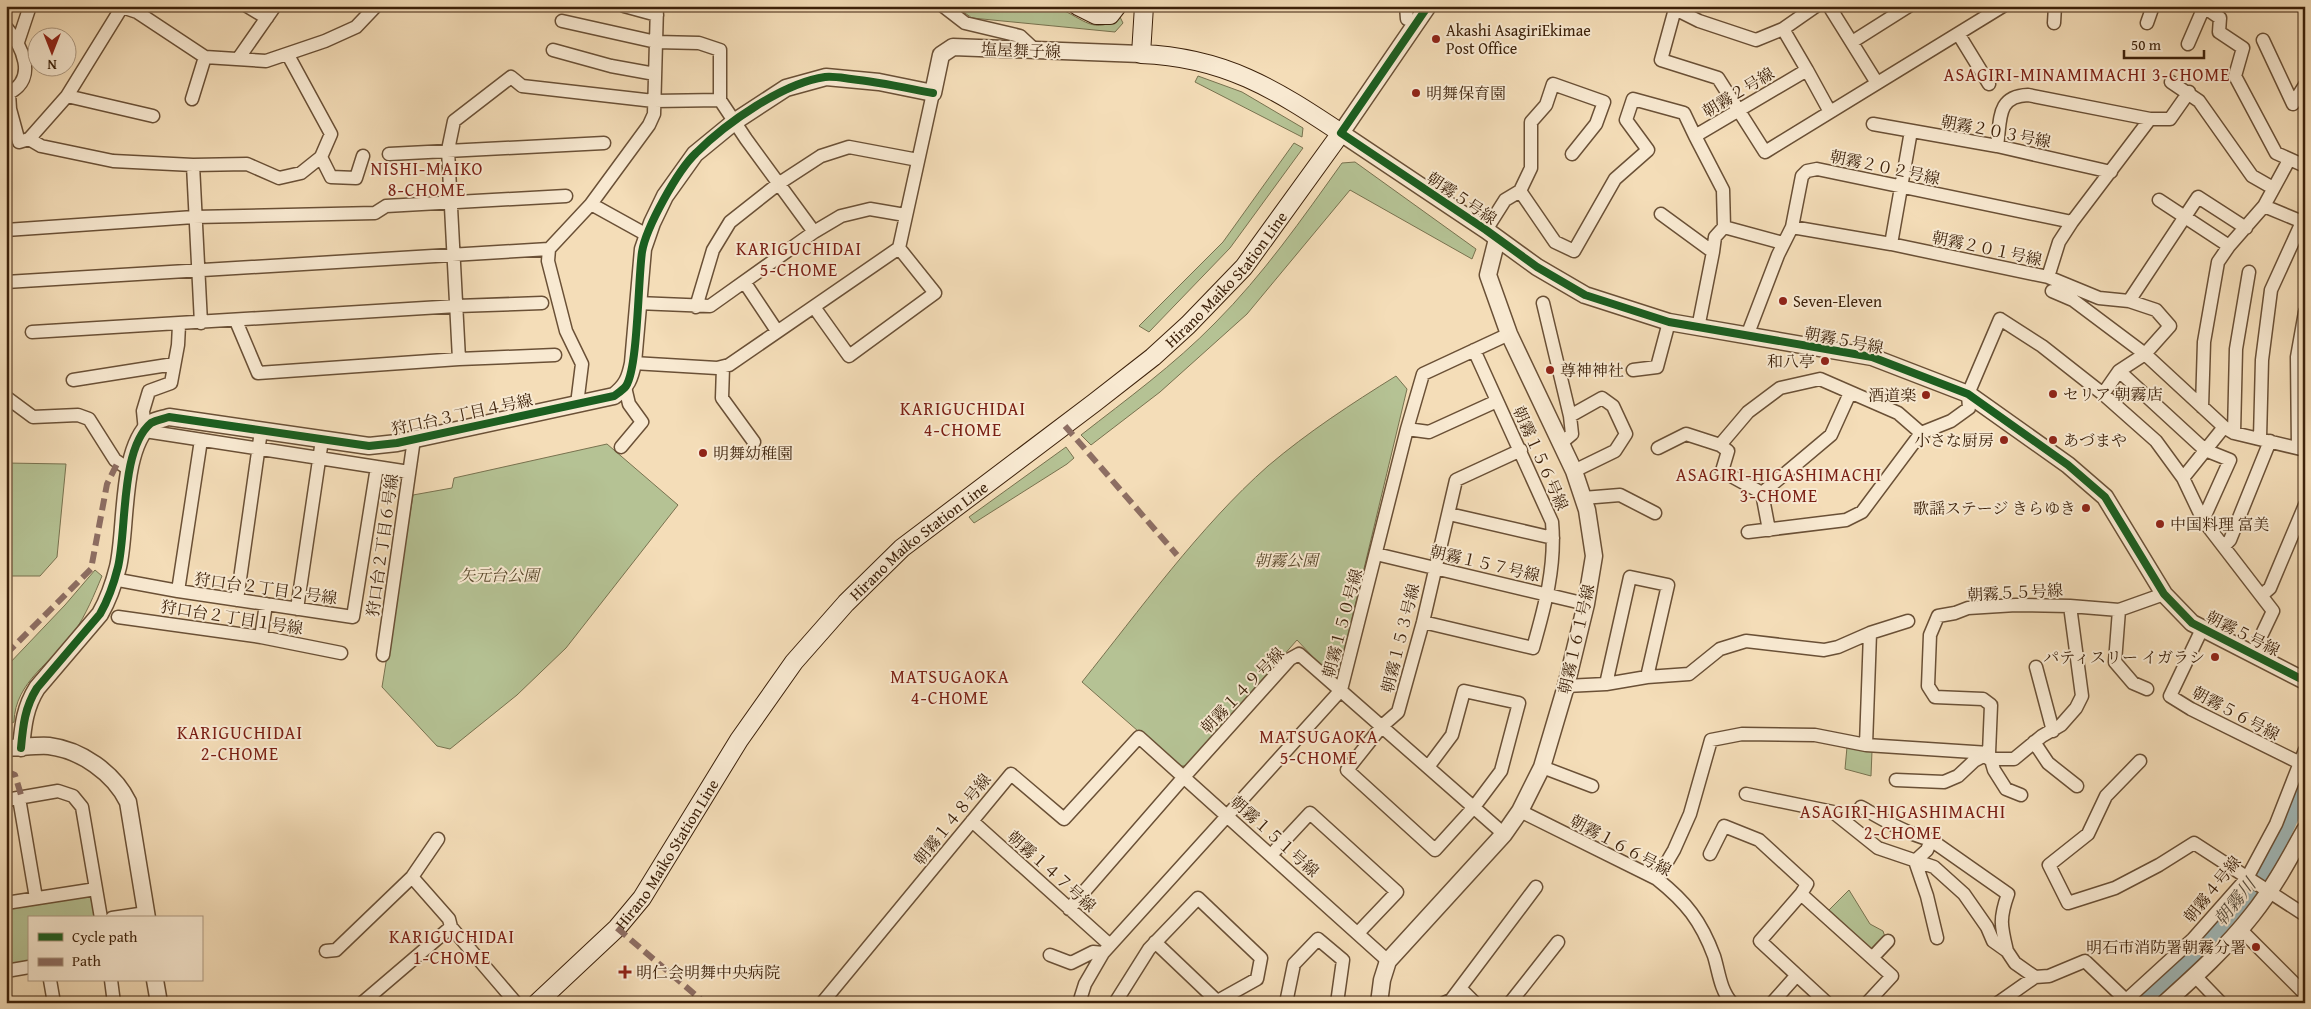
<svg xmlns="http://www.w3.org/2000/svg" width="2311" height="1009" font-family="'Gentium Book Plus','Noto Serif JP',serif">
  <style>
    .green { fill: #b5c294; stroke: #78724f }
    .lines { fill: none; stroke-linecap: round; stroke-linejoin: round }
    .river { stroke: #a1b9b9; stroke-width: 19 }
    .minor-casing { stroke: #6a5036; stroke-width: 15 }
    .tertiary-casing { stroke: #6a5036; stroke-width: 19 }
    .secondary-casing { stroke: #3c210a; stroke-width: 20 }
    .minor { stroke: #f8e9d1; stroke-width: 12 }
    .tertiary { stroke: #f8e9d1; stroke-width: 16 }
    .secondary { stroke: #f8e9d1; stroke-width: 18 }
    .quiet { stroke: #8d6e63; stroke-width: 6; stroke-dasharray: 12 6; stroke-linecap: butt }
    .cycleway-casing { stroke: #f8e9d1; stroke-width: 11 }
    .cycleway { stroke: #1b5e20; stroke-width: 8 }
    .poi-dot { fill: #8f2418; stroke: #f8e9d1; stroke-width: 2 }
    .labels { text-anchor: middle; stroke-width: 4; stroke-linejoin: round; paint-order: stroke }
    .poi-label { font-size: 16px; fill: #3c210a; stroke: #f8e9d1; text-anchor: start }
    .street-label { font-size: 16px; fill: #3c210a; stroke: #f8e9d1 }
    .park-label { font-size: 16px; font-style: italic; fill: #5a492c; stroke: #f8e9d1 }
    .neighbourhood-label { font-size: 18px; letter-spacing: 1px; fill: #7a1f14; stroke: #f8e9d1 }
    .water-label { font-size: 18px; font-style: italic; fill: #5a4f3f; stroke: #f8e9d1 }
  </style>
  <rect width="100%" height="100%" fill="#f4ddb8"/>
  <filter id="stains"><feTurbulence type="fractalNoise" baseFrequency=".004" numOctaves="4"/><feColorMatrix values="0 0 0 0 .2 0 0 0 0 .09 0 0 0 0 .02 0 0 0 .5 -.17"/></filter>
  <radialGradient id="worn" r=".72"><stop offset=".6" stop-color="#630" stop-opacity="0"/><stop offset="1" stop-color="#630" stop-opacity=".3"/></radialGradient>
  <!-- green -->
  <path class="green" d="M955,6C978,6 1041,2 1060,9C1083,18 1094,36 1120,17L1123,23L1115,32L972,18Z
    M1198,76L1242,92L1303,128L1302,137L1195,82Z
    M1294,143L1303,148L1230,248L1149,332L1139,326L1223,242Z
    M1355,162L1476,249L1472,259L1350,190L1247,314L1160,392L1091,445L1081,435C1127,399 1174,365 1215,323C1263,275 1302,219 1342,163Z
    M1396,376L1407,389L1340,669L1326,671L1297,640L1186,766H1178L1082,682C1139,611 1200,526 1268,466C1308,432 1351,404 1396,376Z
    M607,444L678,505L566,648L517,695L450,749L437,746L382,687L413,495L452,488L454,478Z
    M1066,447L1074,458L1067,464L974,523L969,517Z
    M6,463L66,464L57,557L40,576H6Z
    M95,570L102,576C94,595 86,615 74,632C53,662 15,681 14,722L6,726V667L65,605Z
    M1847,747L1872,751L1871,776L1845,769Z
    M1849,890L1870,924L1883,931L1885,937L1873,951L1828,911Z
    M90,894L95,918H29V962L6,966V908Z"/>
  <g class="lines">
    <!-- river -->
    <path class="river" d="M2137,1003C2178,973 2240,907 2266,863C2282,837 2293,808 2305,780"/>
    <!-- minor casing -->
    <g class="minor-casing">
      <path id="minor" d="M247,6L267,18
        M624,6L657,15
        M943,6L965,23L1020,36L1035,50
        M1406,6L1407,19
        M1829,6L1877,83
        M562,21L656,42L699,43L720,50V100
        M2054,23L2055,6
        M2147,23L2153,6
        M6,27C22,46 38,78 9,93L10,109L19,142L29,139L67,96L122,7L137,12L205,57L266,61L325,41L356,27L376,6
        M1783,29L1756,40L1699,21L1675,9L1661,60L1718,78L1765,152L2003,6
        M1959,35L1989,84
        M2263,40L2293,104L2305,85
        M18,42L30,6
        M1852,42L1909,6
        M2188,44L2204,7L2220,18L2219,32L2243,48L2235,76L2276,153L2305,166
        M553,50L611,66L655,74
        M238,59L275,6
        M1807,70L1830,112
        M2171,82L2199,101L2252,176L2273,188
        M67,96L153,116
        M192,99L205,57
        M1873,124L1997,146L2111,172
        M1695,136L1723,190L1724,227L1783,243
        M29,139L41,146L113,161L193,165L247,164L279,178L301,173L321,157L331,134L288,55
        M1997,146C2001,120 1996,96 2028,95L2150,119H2170L2189,92
        M389,154L604,143
        M321,157L331,177L356,178L363,156
        M193,165L201,323
        M1520,191L1531,168V122L1546,105L1553,84L1604,102L1596,124L1572,154
        M2159,200L2229,246
        M591,204L647,235
        M2264,206L2289,160
        M1661,214L1713,252L1698,328
        M1792,227L1891,244L2048,277L2059,242L2072,222L2150,119
        M6,230L194,217L375,213L386,206L566,196
        M1486,230L1505,200L1520,191L1555,242L1574,251L1615,179L1648,150L1626,120L1633,99L1684,113L1695,136L1807,70L1783,29L1816,6
        M1891,244L1911,131
        M1713,252L1715,237L1724,227
        M2048,277L2099,298L2129,301L2198,197L2246,228
        M6,282L549,249
        M745,283L777,331
        M2052,291L2073,300L2145,354L2224,427L2234,433L2305,450
        M637,303L710,306L814,232L841,216L870,209L905,215
        M1543,303L1570,416L1572,434L1560,444
        M696,307L713,250L730,222L778,184L821,156L849,147L918,160
        M814,307L849,356L935,293L899,248
        M236,321L258,373L459,359L555,355
        M179,325L178,345L171,383L149,391L143,411L145,431L409,472
        M32,332L457,306L542,303
        M1747,336L1778,255L1792,227L1802,176L1807,171L1817,169L2072,222
        M459,359L448,150L454,121L511,77L522,86L654,101L720,100L746,139L814,232
        M633,363L717,368L729,365L899,248L933,93
        M723,367L722,398L754,442
        M1633,370L1657,367L1669,322
        M2119,371L2205,450L2230,460L2203,520
        M73,380L174,364
        M2103,394L2119,371L2145,354L2170,326L2156,310L2129,301
        M6,397L33,417L78,415L89,419L115,460L130,470
        M577,404L582,364L566,331L548,261L549,249L591,204L649,125L654,114L657,6
        M2202,407L2204,342L2218,262L2229,246L2264,206L2305,223
        M1570,416L1602,398L1613,406L1626,434L1615,451L1574,471
        M1407,429L1429,432L1497,401
        M2234,433L2236,349L2249,272
        M2260,438L2262,360L2271,290L2302,222
        M1720,445L1728,451L1722,471L1762,493L1769,530
        M621,447L642,422L629,404L625,387
        M1658,448L1686,434L1720,445L1748,412L1780,388L1820,379L1898,413L1921,433
        M2298,448L2297,357L2305,312
        M2183,478L2224,427
        M1762,493L1831,435L1850,393
        M1583,498L1620,495L1655,513
        M1449,514L1553,538
        M1748,532L1846,520L1862,512L1921,433L1951,421L1969,408L1968,394L2000,319L2042,346L2103,394L2156,441L2183,478L2203,520L2273,611L2253,653
        M2224,546L2230,540L2270,441
        M1376,554L1586,604
        M113,579L178,591L353,617L377,467
        M178,591L201,440
        M2262,595L2270,588L2305,505
        M237,600L261,431
        M297,609L322,440
        M2119,610L2115,662L2133,683L2147,689
        M118,617L261,637L341,653
        M1423,622L1533,648C1545,606 1556,566 1552,522L1474,350
        M2202,629L2170,696L2191,709L2300,763
        M261,637L266,604
        M383,655L414,439
        M2036,667L2053,731
        M1647,677L1689,674L1720,649L1746,641L1824,650L1838,647L1870,633L1908,621
        M1566,686L1606,684L1647,677L1668,585L1630,577L1606,684
        M2034,742L2048,763L2077,786
        M1866,745L1989,753L1991,705L1983,699L1935,697L1928,686L1930,635L1938,616L1955,613L1968,608L2016,605L2070,606L2119,610L2164,594
        M1989,759H2014L2042,736L2061,725L2076,708L2082,696L2070,606
        M2140,761L2106,796L2088,834L2049,865L2068,903L2115,888L2159,865L2194,843L2305,915
        M1428,767L1452,735L1464,691L1519,703L1501,771L1474,807L1435,850L1347,770L1382,726L1398,712L1423,622L1456,480L1521,450
        M1542,767L1592,786
        M1896,780L1944,782L1958,776L1974,761L1989,753L1994,770L2006,789L2021,795
        M1746,794L1833,812L1878,848L1934,867L1964,894L1987,927L1993,941L2007,951L2015,963L2035,977
        M19,798L36,898
        M6,800L58,791L73,796L82,807L101,918
        M1861,807C1884,820 1905,833 1931,840
        M1520,811L1657,879C1686,902 1701,921 1714,956C1719,972 1720,990 1732,1003
        M972,821L1110,945
        M1272,854L1310,813L1397,892L1358,933
        M1710,854L1724,826L1759,840L1807,884L1801,894
        M412,877L449,919L451,927
        M1657,879L1674,850L1690,814L1711,740L1742,734L1815,735L1866,745L1870,633
        M6,903L96,889
        M1069,909L1183,778L1290,659L1299,654L1504,834
        M112,918L146,913
        M2240,929L2305,994
        M1937,938L1927,896L1915,861L1927,850L1931,840L2008,894C1999,919 2001,926 2007,951
        M1155,942L1217,1001
        M326,951L336,950L412,877L438,839
        M1050,955L1071,963L1093,952L1103,953
        M1872,958L1888,941
        M6,971L29,967
        M2195,976L2221,1003
        M50,980L54,1003
        M111,980L114,1003
        M362,1003L451,927L516,1003
        M822,1003L1011,774L1064,819L1139,737L1388,961
        M1079,1003L1085,984L1103,953L1341,690L1407,429L1423,374L1509,334
        M1115,1003L1149,949L1198,898L1261,958L1257,979L1214,1003
        M1286,1003L1294,964L1318,939L1343,960L1337,1003
        M1444,1003L1451,1000L1460,988
        M1475,1003L1460,988L1536,887
        M1510,1003L1558,942
        M1772,1003L1796,976
        M1827,1003L1760,941L1801,894L1892,976L1867,1003
        M1998,1003L2035,977L2049,976L2085,961L2129,1003
        M2123,1003L2193,939L2247,878L2276,824L2305,750"/>
    </g>
    <!-- tertiary casing -->
    <g class="tertiary-casing">
      <path id="tertiary" d="M1428,6L1341,133L1486,230L1537,267L1585,295L1669,322L1872,357L1968,394L2068,465L2105,497L2164,594L2192,623L2305,681
        M6,748C20,748 35,745 49,746C81,750 114,773 128,802L147,918
        M21,748C23,725 25,707 37,688L100,614C108,600 114,583 118,567C127,530 120,449 151,423C156,420 163,419 169,417L369,446L397,443L614,396C627,386 630,378 633,363L643,249L652,223L665,196L695,154L734,122L786,88L826,77L879,82L933,93L941,55L953,47L1141,54
        M155,980L159,1003
        M1379,1003L1382,980L1388,961L1504,834L1520,811L1542,767L1566,686L1586,604L1594,556L1587,510L1574,471L1509,334L1488,275L1497,239
        M2165,1003C2195,976 2227,947 2252,915C2273,889 2289,859 2305,830"/>
    </g>
    <!-- secondary casing -->
    <g class="secondary-casing">
      <g id="secondary">
        <path d="M1078,6L1096,15H1110L1117,6"/>
        <path id="s1" d="M537,1003L617,928L642,898L739,740L794,662L846,603L902,548L1094,403L1153,357L1188,325L1244,267L1341,133C1275,89 1224,57 1141,54L1144,6"/>
      </g>
    </g>
    <!-- minor -->
    <use href="#minor" class="minor"/>
    <!-- tertiary -->
    <use href="#tertiary" class="tertiary"/>
    <!-- secondary -->
    <use href="#secondary" class="secondary"/>
    <!-- quiet -->
    <path class="quiet" d="M1065,426L1177,555
      M6,654L91,569L107,484L118,462
      M6,771L15,775L22,798
      M617,928L705,1003"/>
    <!-- cycleway casing -->
    <g class="cycleway-casing">
      <path id="cycleway" d="M1428,6L1341,133L1486,230L1537,267L1585,295L1669,322L1872,357L1968,394L2068,465L2105,497L2164,594L2192,623L2305,681
        M21,748C23,725 25,707 37,688L100,614C108,600 114,583 118,567C127,530 120,449 151,423C156,420 163,419 169,417L369,446L397,443L614,396C618,393 623,390 626,386C638,368 638,280 642,252C646,227 678,170 696,153C726,123 783,83 825,77C833,76 843,78 851,79C879,82 906,88 933,93"/>
    </g>
    <!-- cycleway -->
    <use href="#cycleway" class="cycleway"/>
  </g>
  <!-- markers -->
  <g class="poi-dot">
    <circle cx="1436" cy="39" r="5"/>
    <circle cx="1416" cy="93" r="5"/>
    <circle cx="1783" cy="301" r="5"/>
    <circle cx="1825" cy="361" r="5"/>
    <circle cx="1550" cy="370" r="5"/>
    <circle cx="2053" cy="394" r="5"/>
    <circle cx="1926" cy="395" r="5"/>
    <circle cx="2004" cy="440" r="5"/>
    <circle cx="2053" cy="440" r="5"/>
    <circle cx="703" cy="453" r="5"/>
    <circle cx="2086" cy="508" r="5"/>
    <circle cx="2160" cy="524" r="5"/>
    <circle cx="2215" cy="657" r="5"/>
    <circle cx="2256" cy="947" r="5"/>
    <path d="M622.5 964.5h5v5h5v5h-5v5h-5v-5h-5v-5h5z"/>
  </g>
  <g class="labels">
    <!-- poi labels -->
    <g class="poi-label">
      <text x="1446" y="36">Akashi AsagiriEkimae<tspan x="1446" dy="18">Post Office</tspan></text>
      <text x="1426" y="99">明舞保育園</text>
      <text x="1793" y="307">Seven-Eleven</text>
      <text x="1815" y="367" text-anchor="end">和八亭</text>
      <text x="1560" y="376">尊神神社</text>
      <text x="2063" y="400">セリア 朝霧店</text>
      <text x="1916" y="401" text-anchor="end">酒道楽</text>
      <text x="1994" y="446" text-anchor="end">小さな厨房</text>
      <text x="2063" y="446">あづまや</text>
      <text x="713" y="459">明舞幼稚園</text>
      <text x="2076" y="514" text-anchor="end">歌謡ステージ きらゆき</text>
      <text x="2170" y="530">中国料理 富美</text>
      <text x="2205" y="663" text-anchor="end">パティスリー イガラシ</text>
      <text x="2246" y="953" text-anchor="end">明石市消防署朝霧分署</text>
      <text x="636" y="978">明仁会明舞中央病院</text>
    </g>
    <!-- street labels -->
    <g class="street-label">
      <text transform="translate(1021 50) rotate(2)" y="6">塩屋舞子線</text>
      <text transform="translate(1738 92) rotate(-31)" y="6">朝霧２号線</text>
      <text transform="translate(1996 131) rotate(11)" y="6">朝霧２０３号線</text>
      <text transform="translate(1885 167) rotate(12)" y="6">朝霧２０２号線</text>
      <text transform="translate(1462 198) rotate(34)" y="6">朝霧５号線</text>
      <text transform="translate(1987 248) rotate(12)" y="6">朝霧２０１号線</text>
      <text dy="6" stroke="none"><textPath href="#s1" startOffset="1009">Hirano Maiko Station Line</textPath></text>
      <text transform="translate(1844 340) rotate(11)" y="6">朝霧５号線</text>
      <text transform="translate(462 414) rotate(-12)" y="6">狩口台３丁目４号線</text>
      <text transform="translate(1541 458) rotate(66)" y="6">朝霧１５６号線</text>
      <text dy="6" stroke="none"><textPath href="#s1" startOffset="604">Hirano Maiko Station Line</textPath></text>
      <text transform="translate(382 545) rotate(-82)" y="6">狩口台２丁目６号線</text>
      <text transform="translate(1485 563) rotate(13)" y="6">朝霧１５７号線</text>
      <text transform="translate(266 588) rotate(8)" y="6">狩口台２丁目２号線</text>
      <text transform="translate(2015 592) rotate(-3)" y="6">朝霧５５号線</text>
      <text transform="translate(232 617) rotate(9)" y="6">狩口台２丁目１号線</text>
      <text transform="translate(1342 623) rotate(-75)" y="6">朝霧１５０号線</text>
      <text transform="translate(2243 633) rotate(27)" y="6">朝霧５号線</text>
      <text transform="translate(1400 638) rotate(-76)" y="6">朝霧１５３号線</text>
      <text transform="translate(1576 639) rotate(-77)" y="6">朝霧１６１号線</text>
      <text transform="translate(1242 690) rotate(-46)" y="6">朝霧１４９号線</text>
      <text transform="translate(2236 713) rotate(28)" y="6">朝霧５６号線</text>
      <text transform="translate(952 819) rotate(-51)" y="6">朝霧１４８号線</text>
      <text transform="translate(1275 836) rotate(42)" y="6">朝霧１５１号線</text>
      <text transform="translate(1621 845) rotate(28)" y="6">朝霧１６６号線</text>
      <text dy="6" stroke="none"><textPath href="#s1" startOffset="199">Hirano Maiko Station Line</textPath></text>
      <text transform="translate(1052 871) rotate(42)" y="6">朝霧１４７号線</text>
      <text transform="translate(2212 889) rotate(-51)" y="6">朝霧４号線</text>
    </g>
    <!-- park labels -->
    <g class="park-label">
      <text x="1286" y="566">朝霧公園</text>
      <text x="499" y="581">矢元台公園</text>
    </g>
    <!-- neighbourhood labels -->
    <g class="neighbourhood-label">
      <text x="2087" y="81">ASAGIRI-MINAMIMACHI 3-CHOME</text>
      <text x="427" y="175">NISHI-MAIKO<tspan x="427" dy="21">8-CHOME</tspan></text>
      <text x="799" y="255">KARIGUCHIDAI<tspan x="799" dy="21">5-CHOME</tspan></text>
      <text x="963" y="415">KARIGUCHIDAI<tspan x="963" dy="21">4-CHOME</tspan></text>
      <text x="1779" y="481">ASAGIRI-HIGASHIMACHI<tspan x="1779" dy="21">3-CHOME</tspan></text>
      <text x="950" y="683">MATSUGAOKA<tspan x="950" dy="21">4-CHOME</tspan></text>
      <text x="240" y="739">KARIGUCHIDAI<tspan x="240" dy="21">2-CHOME</tspan></text>
      <text x="1319" y="743">MATSUGAOKA<tspan x="1319" dy="21">5-CHOME</tspan></text>
      <text x="1903" y="818">ASAGIRI-HIGASHIMACHI<tspan x="1903" dy="21">2-CHOME</tspan></text>
      <text x="452" y="943">KARIGUCHIDAI<tspan x="452" dy="21">1-CHOME</tspan></text>
    </g>
    <!-- water labels -->
    <g class="water-label">
      <text transform="translate(2235 902) rotate(-51)" y="6">朝霧川</text>
    </g>
  </g>
  <!-- margin -->
  <rect width="2311" height="1009" fill="none" stroke="#f4ddb8" stroke-width="25"/>
  <rect x="8" y="8" width="2296" height="994" fill="none" stroke="#3c210a" stroke-width="2.5"/>
  <rect x="12" y="12" width="2286" height="984" fill="none" stroke="#3c210a"/>
  <!-- legend -->
  <rect x="28" y="916" width="175" height="65" fill="#f8e9d1" stroke="#ad9981"/>
  <rect x="38" y="933" width="25" height="8" fill="#1b5e20" stroke="#ad9981"/>
  <text x="72" y="942" font-size="15" fill="#3c210a">Cycle path</text>
  <rect x="38" y="958" width="25" height="8" fill="#8d6e63" stroke="#ad9981"/>
  <text x="72" y="966" font-size="15" fill="#3c210a">Path</text>
  <!-- north arrow -->
  <g transform="translate(52 52) rotate(180)"><circle r="24" fill="#f8e9d1" stroke="#ad9981"/>
  <path d="M0-4L9 19L0 12L-9 19Z" fill="#8f2418"/>
  <text y="-8" font-size="14" font-weight="bold" text-anchor="middle" fill="#3c210a">N</text>
  </g>
  <!-- scale -->
  <path d="M2124 50v8h80v-8" fill="none" stroke="#3c210a" stroke-width="2.5"/>
  <text x="2131" y="50" font-size="15" fill="#3c210a" stroke="#f8e9d1" stroke-width="4" paint-order="stroke">50 m</text>
  <rect width="100%" height="100%" filter="url(#stains)"/>
  <rect width="100%" height="100%" fill="url(#worn)"/>
</svg>
